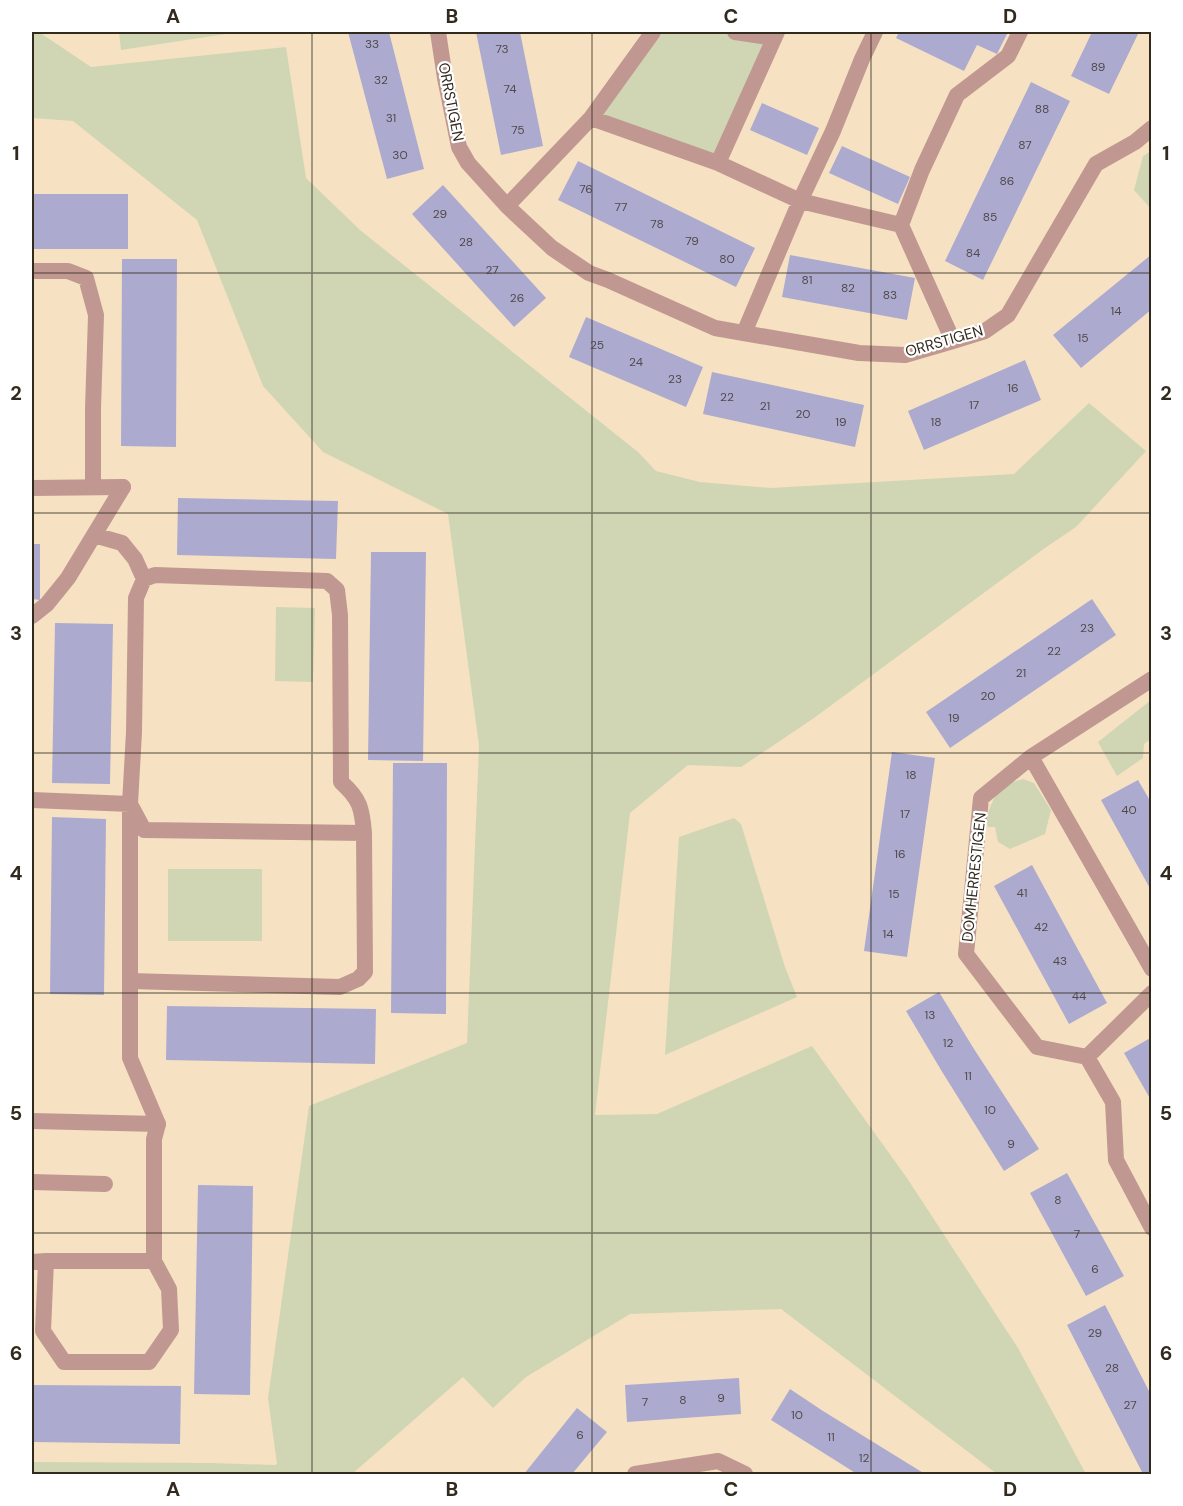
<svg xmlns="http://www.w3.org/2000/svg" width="1183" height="1506" font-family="'DM Sans',sans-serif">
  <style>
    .green { fill: #d0d6b4 }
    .building { fill: #adaad0 }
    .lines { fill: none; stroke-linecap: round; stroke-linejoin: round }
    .service { stroke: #c19891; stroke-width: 16 }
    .minor { stroke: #c19891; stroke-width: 16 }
    .grid { fill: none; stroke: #312a1d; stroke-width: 1.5; stroke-opacity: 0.55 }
    .labels { text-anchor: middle; stroke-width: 4.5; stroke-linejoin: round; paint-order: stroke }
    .number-label { font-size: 12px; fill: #504a4a }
    .street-label { font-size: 15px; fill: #312a1d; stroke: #fff }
    .neatline { fill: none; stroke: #312a1d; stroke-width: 2 }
    .grid-label { font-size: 20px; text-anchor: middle; font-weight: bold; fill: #312a1d }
  </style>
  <rect width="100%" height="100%" fill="#f6e2c2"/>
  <!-- green -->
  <path class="green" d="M32,32H39L91,67L286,47L306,178L360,230L638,452L656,471L700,482L771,488L1014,474L1089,403L1146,451L1076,527L1045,548L814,718L741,767L688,765L630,813L595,1115L657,1114L812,1046L907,1178L1018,1348L1086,1474H997L781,1309L630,1314L526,1377L493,1408L463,1377L352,1474H32V1462L212,1463L275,1465L277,1464L268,1398L309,1106L467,1043L479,746L448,514L323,452L263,386L197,220L73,121L32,118Z
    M119,32H239L121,50Z
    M653,32H735L774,38L718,163L591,118Z
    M1151,151V209L1134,190L1143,156Z
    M276,607L315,608L313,682L275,681Z
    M1151,700V739L1144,744L1143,758L1117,776L1098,742Z
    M1023,779L1034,783L1051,810L1045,834L1010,849L998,842L995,827H988L985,819L995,796L1006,784Z
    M734,818L741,824L785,967L797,997L665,1055L679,837Z
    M168,869H262V941H168Z"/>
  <!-- building -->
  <path class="building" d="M348,32H389L424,169L387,179Z
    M476,32H520L543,146L501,155Z
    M899,32H1008L997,54L977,45L964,71L896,38Z
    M1092,32H1139L1109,94L1071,76Z
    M1031,82L1070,101L983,280L945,261Z
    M762,103L819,128L807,155L750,130Z
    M842,146L910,177L898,204L829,173Z
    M578,161L755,248L736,287L558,200Z
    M443,185L546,298L514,327L412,214Z
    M32,194H128V249H32Z
    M1152,254V309L1081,368L1053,335Z
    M790,255L915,278L907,320L782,297Z
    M122,259H177L176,447L121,446Z
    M586,317L703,367L686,407L569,357Z
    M1025,360L1041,400L924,450L908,411Z
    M712,372L864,405L855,447L703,414Z
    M178,498L338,501L336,559L177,555Z
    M32,544H40V600L32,599Z
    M371,552H426L423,761L368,760Z
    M1092,599L1116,635L950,748L926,712Z
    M55,623L113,624L110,784L52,783Z
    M892,752L935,758L907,957L864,951Z
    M393,763H447L446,1014L391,1013Z
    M1138,780L1152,804V892L1101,800Z
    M52,817L106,819L104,995L50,994Z
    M1032,865L1107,1003L1069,1024L994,886Z
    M939,992L974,1049L1039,1149L1004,1171L941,1070L906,1011Z
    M167,1006L376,1009L375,1064L166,1060Z
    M1152,1037V1102L1124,1053Z
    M1067,1173L1124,1276L1086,1296L1030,1193Z
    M198,1185L253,1186L250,1395L194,1394Z
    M1105,1305L1152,1397V1474H1143L1067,1325Z
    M739,1378L741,1414L627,1422L625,1385Z
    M32,1385L181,1386L180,1444L32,1442Z
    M790,1389L823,1411L925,1474H857L838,1462L771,1420Z
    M577,1408L607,1432L572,1474H524Z"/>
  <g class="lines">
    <!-- service -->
    <path class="service" d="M438,32L445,78L459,147L468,163L507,206L552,248L589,273L608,280L715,328L859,353L905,355L953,341L985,331L1008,315L1096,164L1135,142L1152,128
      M735,32L774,38
      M591,118L718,163L800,201L901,225
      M718,163L777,32
      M507,206L591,118L653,32
      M32,271H68L86,278L96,315L93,409V487
      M744,333L800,201
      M953,341L901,225L922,170L957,95L1008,56L1020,32
      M94,535L122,543L135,559L144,579
      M32,616L47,604L68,578L123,487
      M1152,679L1031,757L981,798L966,954L1037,1047L1087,1057L1113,1102L1116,1160L1152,1228
      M1031,757L1152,969
      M32,800L130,804L134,732L136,598L144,579L155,575L327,581L337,590L340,615L341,782C360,799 362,808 364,833
      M130,981V804L144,830L364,833L365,972L358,979L340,987L130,981V1058L158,1124L154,1139V1261L169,1289L171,1330L149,1362H64L43,1331L46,1261H154
      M1087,1057L1152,993
      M32,1182L105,1184
      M32,1262L46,1261
      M635,1474L718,1461L745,1474"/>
    <!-- minor -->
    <path class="minor" d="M800,201L833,131L862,59L875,32
      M32,488L123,487
      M32,1121L158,1124"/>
  </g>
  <!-- grid -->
  <path class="grid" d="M312,32V1474M592,32V1474M871,32V1474M32,273H1152M32,513H1152M32,753H1152M32,993H1152M32,1233H1152"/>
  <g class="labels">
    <!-- number labels -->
    <g class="number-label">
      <text x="372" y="48">33</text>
      <text x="502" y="53">73</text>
      <text x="1098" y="71">89</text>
      <text x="381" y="84">32</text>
      <text x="510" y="93">74</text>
      <text x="1042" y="113">88</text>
      <text x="391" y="122">31</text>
      <text x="518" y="134">75</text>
      <text x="1025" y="149">87</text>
      <text x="400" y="159">30</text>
      <text x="1007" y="185">86</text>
      <text x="586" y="193">76</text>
      <text x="621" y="211">77</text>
      <text x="440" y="218">29</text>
      <text x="990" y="221">85</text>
      <text x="657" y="228">78</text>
      <text x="692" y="245">79</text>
      <text x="466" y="246">28</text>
      <text x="973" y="257">84</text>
      <text x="727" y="263">80</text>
      <text x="492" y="274">27</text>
      <text x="807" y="284">81</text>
      <text x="848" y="292">82</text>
      <text x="890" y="299">83</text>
      <text x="517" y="302">26</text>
      <text x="1116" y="315">14</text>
      <text x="1083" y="342">15</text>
      <text x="597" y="349">25</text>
      <text x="636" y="366">24</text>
      <text x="675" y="383">23</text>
      <text x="1013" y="392">16</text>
      <text x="727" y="401">22</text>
      <text x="974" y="409">17</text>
      <text x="765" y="410">21</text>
      <text x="803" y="418">20</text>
      <text x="841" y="426">19</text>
      <text x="936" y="426">18</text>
      <text x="1087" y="632">23</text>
      <text x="1054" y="655">22</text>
      <text x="1021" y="677">21</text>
      <text x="988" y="700">20</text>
      <text x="954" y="722">19</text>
      <text x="911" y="779">18</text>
      <text x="1129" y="814">40</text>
      <text x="905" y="818">17</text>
      <text x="900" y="858">16</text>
      <text x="1022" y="897">41</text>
      <text x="894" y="898">15</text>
      <text x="1041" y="931">42</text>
      <text x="888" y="938">14</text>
      <text x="1060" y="965">43</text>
      <text x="1079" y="1000">44</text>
      <text x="930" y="1019">13</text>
      <text x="948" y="1047">12</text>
      <text x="968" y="1080">11</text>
      <text x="990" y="1114">10</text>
      <text x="1011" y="1148">9</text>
      <text x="1058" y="1204">8</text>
      <text x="1077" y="1238">7</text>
      <text x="1095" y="1273">6</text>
      <text x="1095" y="1337">29</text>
      <text x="1112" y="1372">28</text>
      <text x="721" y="1402">9</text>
      <text x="683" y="1404">8</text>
      <text x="645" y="1406">7</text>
      <text x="1130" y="1409">27</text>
      <text x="797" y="1419">10</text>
      <text x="580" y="1439">6</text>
      <text x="831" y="1441">11</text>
      <text x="864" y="1462">12</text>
    </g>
    <!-- street labels -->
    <g class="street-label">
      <text transform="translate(451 102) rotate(79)" y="5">ORRSTIGEN</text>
      <text transform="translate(944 341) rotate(-16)" y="5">ORRSTIGEN</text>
      <text transform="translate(974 877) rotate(-84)" y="5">DOMHERRESTIGEN</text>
    </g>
  </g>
  <!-- border -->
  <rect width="1183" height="1506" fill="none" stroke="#ffffff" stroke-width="66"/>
  <rect x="33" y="33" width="1117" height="1440" class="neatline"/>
  <g class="grid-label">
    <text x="173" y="23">A</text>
    <text x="452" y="23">B</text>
    <text x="731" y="23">C</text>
    <text x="1010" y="23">D</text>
    <text x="16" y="160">1</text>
    <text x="1166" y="160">1</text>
    <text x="16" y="400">2</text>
    <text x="1166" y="400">2</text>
    <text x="16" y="640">3</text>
    <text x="1166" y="640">3</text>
    <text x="16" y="880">4</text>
    <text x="1166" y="880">4</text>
    <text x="16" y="1120">5</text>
    <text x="1166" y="1120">5</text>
    <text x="16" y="1360">6</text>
    <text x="1166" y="1360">6</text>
    <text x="173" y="1496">A</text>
    <text x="452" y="1496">B</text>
    <text x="731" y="1496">C</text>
    <text x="1010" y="1496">D</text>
  </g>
</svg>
